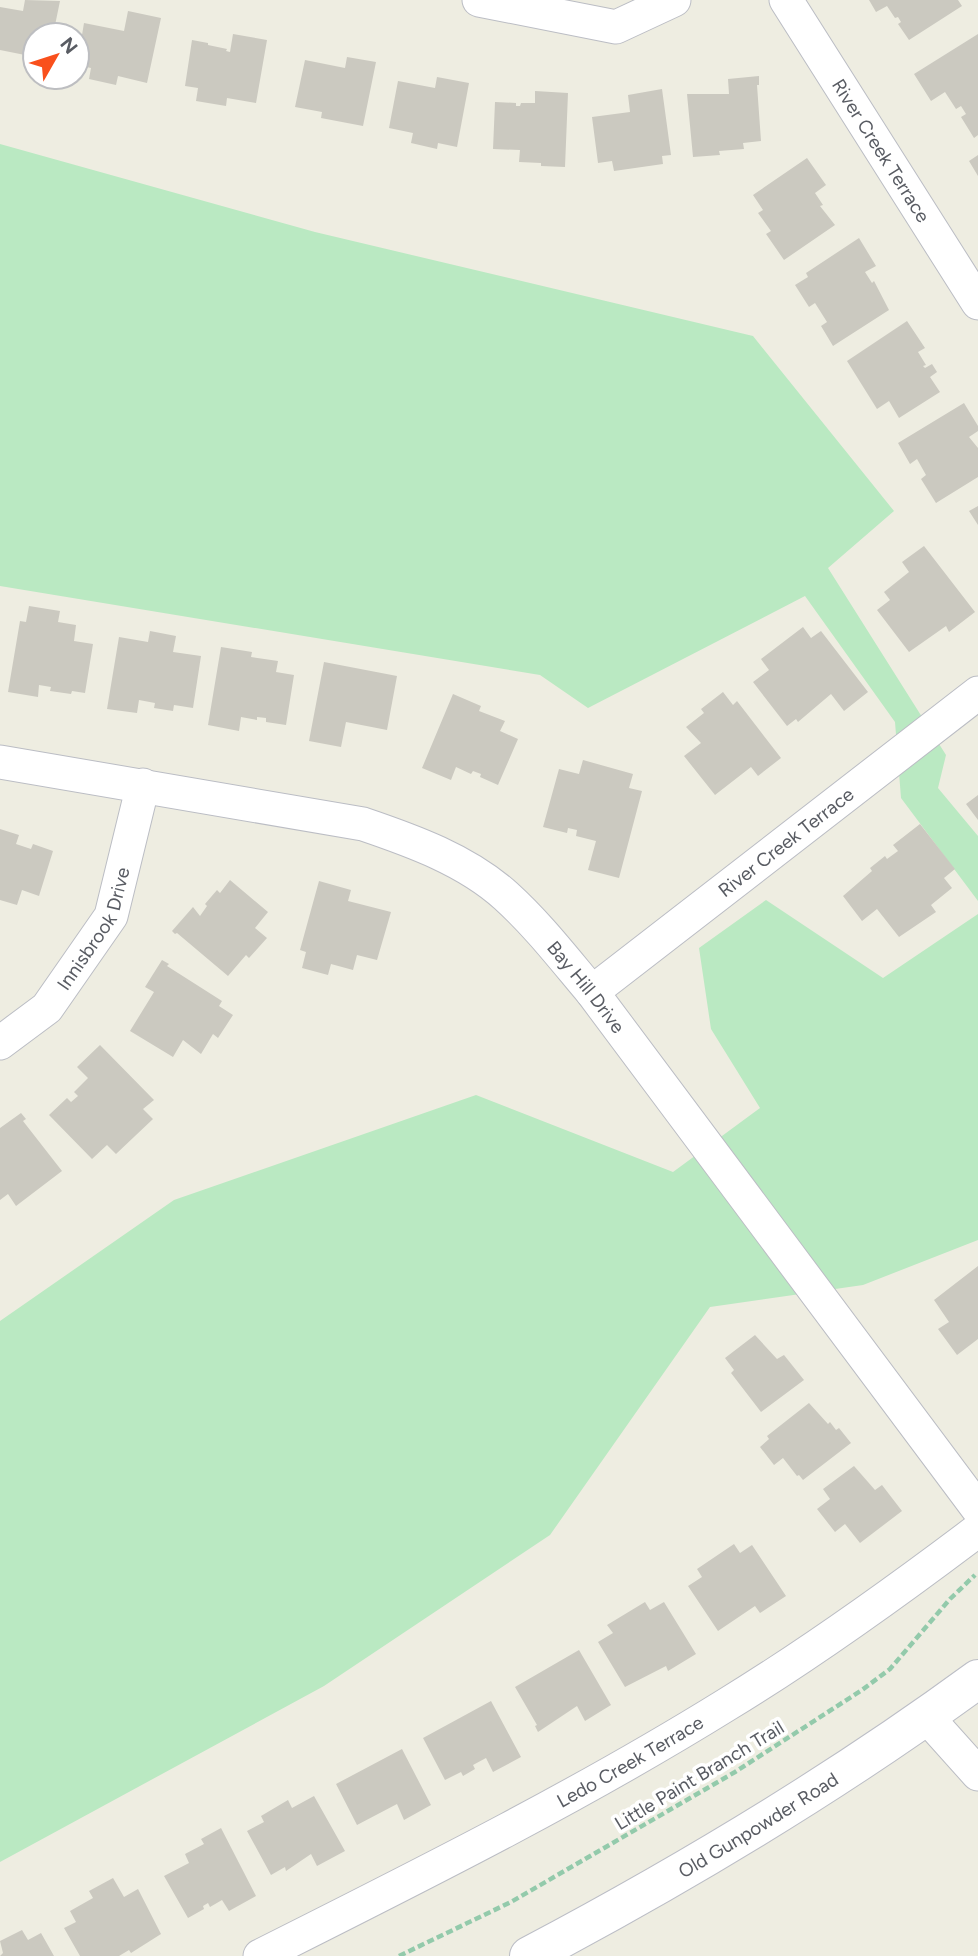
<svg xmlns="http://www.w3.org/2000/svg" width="978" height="1956" font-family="Figtree,sans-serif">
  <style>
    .green { fill: #bae9c2 }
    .building { fill: #cbc9c0 }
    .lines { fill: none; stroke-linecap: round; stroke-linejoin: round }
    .minor-casing { stroke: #bbbdc4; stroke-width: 35 }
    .secondary-casing { stroke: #bcbec6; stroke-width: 40 }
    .path { stroke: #93caab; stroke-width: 4.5; stroke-dasharray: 7 3.5; stroke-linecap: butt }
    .minor { stroke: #fff; stroke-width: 33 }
    .secondary { stroke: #fff; stroke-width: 38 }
    .labels { text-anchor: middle; stroke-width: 7; stroke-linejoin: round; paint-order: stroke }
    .street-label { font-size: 19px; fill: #595c63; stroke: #fff }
  </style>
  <rect width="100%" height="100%" fill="#eeede1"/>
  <!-- green -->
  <path class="green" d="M0,144L315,232L753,336L894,511L828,568L946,755L938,788L978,836V901L901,798L895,722L805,596L588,708L540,675L0,586Z
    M766,900L883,978L978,914V1240L863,1285L710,1307L550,1535L324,1686L0,1862V1321L174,1200L476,1095L673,1172L760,1108L711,1029L699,948Z"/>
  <!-- building -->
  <path class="building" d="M25,0L60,1L53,35H35V57L0,50V7L23,11Z
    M869,0H958L962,6L909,40L898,24L901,22L898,17L895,18L887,6L876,12Z
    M128,11L161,18L147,83L118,76L116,85L89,79L91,68L77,65L84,23L124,31Z
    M233,34L267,40L256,103L227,98L226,106L196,101L198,88L185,86L192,40L208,43V45L227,49L226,51L230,52Z
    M978,34V135L974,138L961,117L966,114L961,106L956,109L945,92L931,101L914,74Z
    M347,57L376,62L363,126L321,118L322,112L295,107L305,60L345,68Z
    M759,76V85H757L761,141L743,143L744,149L719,151L720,155L693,157L687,94H729L728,79Z
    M437,77L469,83L457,147L438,143L437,149L411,143L413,133L389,128L398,81L435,88Z
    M662,89L671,155L662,156L663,164L614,171L612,161L598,163L592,117L630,112L628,95Z
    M535,91L568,93L565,167L541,166V163L519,162L520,150L493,149L495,102L516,103V106H520L521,103H535Z
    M978,155V176L969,161Z
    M807,158L826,185L815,193L823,205L820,206L835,225L784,260L766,234L771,231L758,213L763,210L753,195Z
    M859,238L876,266L865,272L872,283L874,281L889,310L833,346L821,326L827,322L815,303L809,307L795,285L808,277L806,273Z
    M907,321L925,348L918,352L926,365L923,366L925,368L932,364L937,372L930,377L940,392L899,418L889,401L877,409L847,361Z
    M964,403L978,426V431L969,437L978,448V477L936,503L921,479L926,475L917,459L910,464L898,443Z
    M978,506V525L969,511Z
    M924,546L975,612L949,632L946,626L909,652L877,610L890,600L884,592L909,572L902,562Z
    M29,606L60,611L58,622L76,625L74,641L93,644L85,693L72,691L71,694L50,691L51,687L39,685L38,697L8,692L20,621L26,622Z
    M803,627L811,638L821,631L868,692L844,711L831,694L798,722L796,719L787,726L753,682L769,670L761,659Z
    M150,631L176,636L173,652L201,656L193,708L174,705L173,711L154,708L155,703L139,700L137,713L107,709L119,637L148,642Z
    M221,647L252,652L251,657L278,661L276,672L294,675L286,725L266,722V718L257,717V720L241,717L239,731L208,725Z
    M324,662L397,676L387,730L346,722L341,747L309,741Z
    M723,692L733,705L737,701L781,758L758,776L751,767L715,795L684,756L701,743L686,727L704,713L701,709Z
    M453,694L481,706L479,711L505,721L500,731L518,739L498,785L480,777L481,774L473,771L471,774L456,767L451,780L422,768Z
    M583,760L633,774L629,788L642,791L619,878L588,870L596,841L576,836L577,830L568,828L567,833L543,827L559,769L579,774Z
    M978,795V820L966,804Z
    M920,824L955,869L944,878L952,888L931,905L936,912L899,937L877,909L862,921L843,896L872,871L870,868L885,856L887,859L898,851L893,845Z
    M0,829L19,835L16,844L31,849L33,844L53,851L39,896L22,890L17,905L0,900Z
    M230,880L268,912L255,928L267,938L249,958L246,955L228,976L177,933L175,934L172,931L193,907L200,916L207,906L205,904L217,890L220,893Z
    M319,881L351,890L348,901L391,912L377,960L357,955L353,970L331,964L328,975L302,968L306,952L300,950Z
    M162,960L169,964L167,966L222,1001L219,1006L233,1015L218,1038L213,1034L201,1054L183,1040L173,1057L130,1031L154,992L145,987Z
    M100,1045L154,1100L143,1109L153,1119L116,1154L107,1145L92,1159L49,1115L67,1098L71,1102L78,1096L74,1092L88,1078L77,1067Z
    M21,1113L26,1119L23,1121L62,1171L16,1206L8,1194L0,1200V1128Z
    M978,1266V1339L957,1355L938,1329L949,1322L934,1300Z
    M755,1335L777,1359L784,1355L804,1380L761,1412L731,1373L734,1370L725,1358Z
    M809,1403L828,1424L830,1422L836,1430L839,1428L851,1443L803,1480L799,1475L797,1476L783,1458L774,1465L760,1447L769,1439L767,1436Z
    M854,1466L875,1490L882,1485L902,1511L860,1543L845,1524L835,1532L817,1509L830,1499L823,1489Z
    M734,1544L740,1553L752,1545L786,1596L760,1613L755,1606L718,1631L688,1586L702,1577L697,1569Z
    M645,1602L650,1610L664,1602L696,1654L668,1671L666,1666L625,1687L598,1642L613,1633L607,1625Z
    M579,1650L611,1705L585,1721L577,1706L538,1732L535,1726L537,1725L515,1687Z
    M491,1701L521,1757L493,1772L486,1758L473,1765L475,1769L463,1776L461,1772L445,1780L423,1738Z
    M402,1749L431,1805L404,1820L397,1804L357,1825L336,1784Z
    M314,1796L345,1851L317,1866L311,1854L286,1871L285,1867L271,1875L247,1831L264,1822L261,1816L288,1800L292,1808Z
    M221,1828L256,1896L229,1911L222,1900L210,1907L208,1903L203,1906L204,1909L188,1918L164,1876L189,1863L185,1854L204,1844L201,1839Z
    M113,1878L124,1897L138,1889L161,1934L131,1953L129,1950L119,1956H80L64,1928L76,1922L70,1911L93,1898L89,1891Z
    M22,1930L28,1940L41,1933L54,1956H0L3,1953L0,1941Z"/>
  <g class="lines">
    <!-- minor casing -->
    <g class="minor-casing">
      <g id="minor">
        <path d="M479,0L616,27L674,0"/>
        <path id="s1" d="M786,0L978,303"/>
        <path id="s2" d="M0,762L363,824C413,841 466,860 506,896C538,925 564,959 592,992L978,1509"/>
        <path id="s3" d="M592,992L978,693"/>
        <path id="s4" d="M0,1043L47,1008L111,916L143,785"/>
        <path d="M926,1716L978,1774"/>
        <path id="s5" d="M260,1956C417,1877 576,1798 726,1705C813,1652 896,1592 978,1530"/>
      </g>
    </g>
    <!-- secondary casing -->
    <g class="secondary-casing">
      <g id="secondary">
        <path id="s6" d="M529,1956C684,1874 836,1783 978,1679"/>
      </g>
    </g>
    <!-- path -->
    <path class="path" d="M399,1956L511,1902L735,1772L862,1690L890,1669L950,1599L975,1575"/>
    <!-- minor -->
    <use href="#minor" class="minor"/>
    <!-- secondary -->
    <use href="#secondary" class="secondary"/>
  </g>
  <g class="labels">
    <!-- street labels -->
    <g class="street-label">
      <text dy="7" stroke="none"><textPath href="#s1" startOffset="178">River Creek Terrace</textPath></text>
      <text dy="7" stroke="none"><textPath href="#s3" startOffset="245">River Creek Terrace</textPath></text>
      <text dy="7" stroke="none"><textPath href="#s4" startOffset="152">Innisbrook Drive</textPath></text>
      <text dy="7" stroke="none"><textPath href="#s2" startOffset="651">Bay Hill Drive</textPath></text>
      <text dy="7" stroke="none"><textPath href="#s5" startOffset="418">Ledo Creek Terrace</textPath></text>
      <text transform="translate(699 1775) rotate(-31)" y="7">Little Paint Branch Trail</text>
      <text dy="7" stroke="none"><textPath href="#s6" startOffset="264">Old Gunpowder Road</textPath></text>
    </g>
  </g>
  <!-- north arrow -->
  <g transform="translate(56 56) rotate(51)"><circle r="33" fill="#ffffff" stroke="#bdbec1" stroke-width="2"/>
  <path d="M0-5L12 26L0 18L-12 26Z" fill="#f9501c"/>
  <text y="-10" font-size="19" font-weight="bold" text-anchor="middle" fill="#595c63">N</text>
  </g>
</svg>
